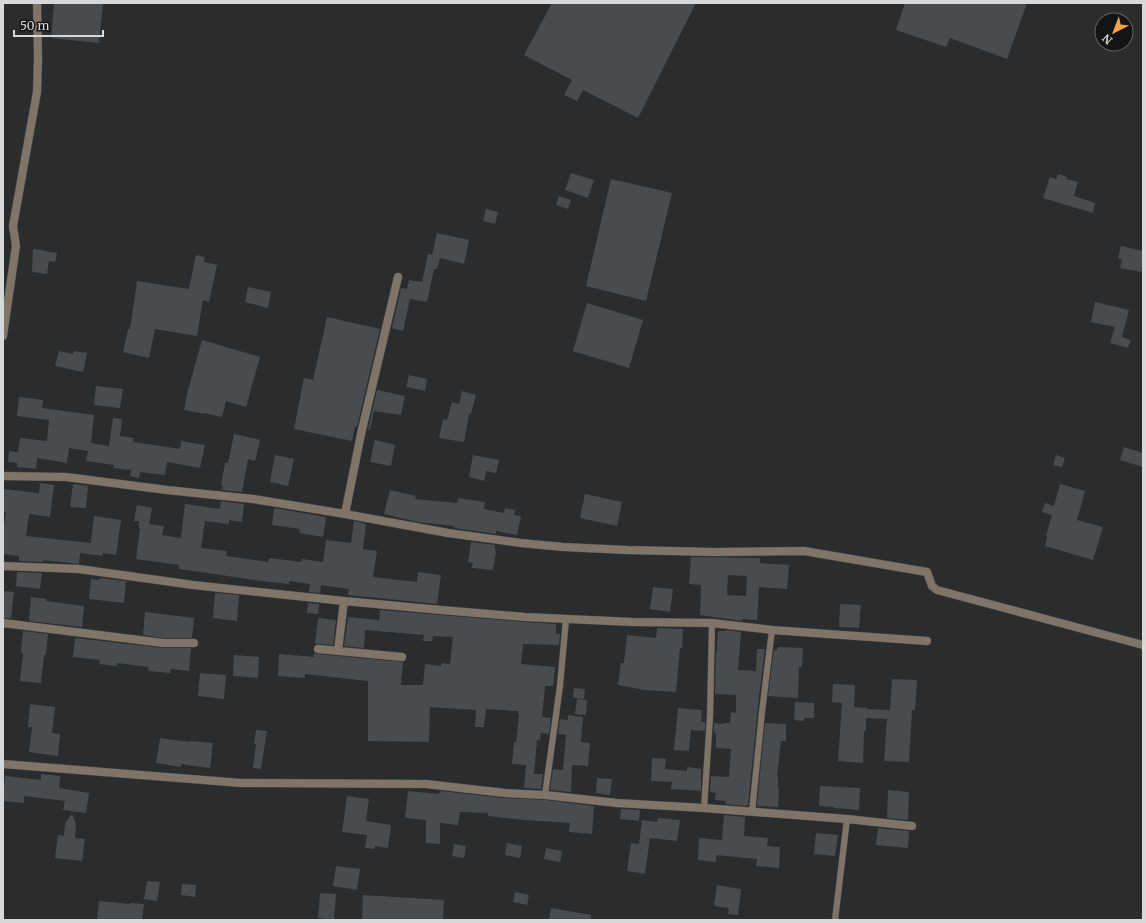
<svg xmlns="http://www.w3.org/2000/svg" width="1146" height="923" font-family="Merriweather,serif">
  <style>
    .building { fill: #494c4e; fill-rule: evenodd }
    .lines { fill: none; stroke-linecap: round; stroke-linejoin: round }
    .service-casing { stroke: #46484a; stroke-width: 7 }
    .minor-casing { stroke: #46484a; stroke-width: 9 }
    .service { stroke: #807368; stroke-width: 6 }
    .minor { stroke: #807368; stroke-width: 8 }
  </style>
  <rect width="100%" height="100%" fill="#2a2c2e"/>
  <!-- building -->
  <path class="building" d="M54,3H103L99,43L51,38Z
    M552,3H696L638,118L583,90L577,101L564,95L572,80L524,55Z
    M905,3H1027L1007,59L950,38L946,47L896,30Z
    M571,173L594,180L588,198L565,190Z
    M1058,174L1067,177L1066,179L1078,182L1074,196L1095,203L1093,213L1043,198L1050,177L1056,179Z
    M611,179L672,193L646,301L586,286Z
    M559,196L571,200L568,209L556,205Z
    M486,209L498,212L495,224L483,221Z
    M437,233L469,240L464,264L440,258L437,269H434L427,302L410,299L403,331L392,328L401,288L407,289L409,280L422,282L428,254L432,255Z
    M1121,246L1143,251V264L1141,272L1120,268L1122,259L1118,258Z
    M33,249L43,250V251L57,253L55,262L49,261L47,274L32,272Z
    M196,255L205,257L204,262L217,265L209,302L203,300L197,336L155,329L149,358L123,352L128,329H130L137,281L189,289Z
    M248,287L271,292L268,308L245,302Z
    M1095,302L1129,310L1122,337L1131,340L1128,348L1110,343L1115,327L1091,322Z
    M587,303L643,320L629,368L573,351Z
    M327,317L380,329L357,427L355,426L352,441L294,429L304,378L313,380Z
    M202,340L260,357L246,407L226,401L222,417L204,413V414L184,410L188,390Z
    M59,351L73,354L74,351L87,353L83,372L55,366Z
    M409,375L427,379L425,391L406,387Z
    M96,386L123,389L120,408L94,405Z
    M377,390L405,396L401,415L374,411L370,430H368Z
    M462,391L476,395L471,414H469L464,442L439,438L443,419L447,420L452,402L459,404Z
    M19,397L43,400L42,408L94,415L91,443L109,446L113,418L122,419L120,436L134,438L133,442L180,449L181,441L205,445L200,468L167,462L165,475L140,472L139,478L130,476L131,470L113,468L114,465L86,461L88,451L69,448L67,463L37,458L36,469L17,467V463L8,462L9,451L18,452L20,438L47,441L49,420L17,416Z
    M234,434L260,440L255,461L248,459L242,492L222,490L223,485H221L225,463H228Z
    M375,440L395,445L391,466L370,462Z
    M1124,447L1143,453V467L1120,460Z
    M275,455L294,459L288,486L270,482Z
    M473,455L499,460L496,473L486,471L484,481L469,477Z
    M1056,455L1065,458L1062,467L1053,465Z
    M40,483L54,485L50,517L29,514L26,536L91,543L94,516L121,520L116,555L103,553V556L80,553L79,564L43,560V562L19,561V556L3,554V533L6,512H3V489L39,493Z
    M73,484L88,486L86,508L70,507Z
    M1060,484L1085,491L1077,520L1103,527L1093,560L1045,546L1047,536H1046L1052,515L1042,512L1045,503L1054,506Z
    M390,490L416,496L415,499L435,501L457,503L458,498L485,502L484,509L504,513L505,508L515,510L514,515L521,516L517,535L496,531V534L454,528V526L417,522L384,514Z
    M585,494L622,502L617,526L580,518Z
    M221,501L244,504L242,522L229,520V524L205,521L201,548L227,551L226,556L268,562L269,558L301,562L302,559L323,562L326,540L351,543L354,521L366,524L363,549L377,551L373,577L417,582L418,572L441,575L437,604L348,595L349,589L321,585L320,593L309,592L310,584L289,581V584L261,581L201,572L179,569V565L136,559L140,528H139V521H134L137,505L152,508L149,524L164,526L162,535L181,538L185,504L220,509Z
    M274,508L326,517L323,537L299,533L300,529L272,525Z
    M471,542L495,545V551L496,552L493,570L472,568L473,563L468,562Z
    M691,557L760,558V563L789,565L787,589L759,587L757,620L742,619V621L700,615L701,585L689,584ZM728,575L747,576L746,596L727,595Z
    M17,572L42,573L40,589L16,586Z
    M100,578L126,581L124,603L89,599L91,579L99,580Z
    M653,587L673,589L670,612L650,609Z
    M3,591L14,592L11,618H3Z
    M215,593L239,595L237,621L213,618Z
    M31,597L46,599V601L84,606L82,627L29,621Z
    M308,603L319,604L318,614L307,613Z
    M840,604L861,605L859,628L839,627Z
    M380,610L525,622L556,624V634H560L559,645L523,644L521,664L555,667L553,686H545L542,717L551,718L549,734L541,733L540,740H537L534,774H543L541,789L524,788L526,765L512,764L514,742L516,743L519,714H518V711L486,709L484,727H475L476,710L430,707L429,742L368,741V681L305,674V678L278,676L279,654L314,657V653L317,654L403,662L401,685H423L425,664L441,666L442,663L450,664L453,637L433,636L432,641H423L424,635L365,630L364,648L344,646L348,617L379,620Z
    M145,612L194,618L192,638H163L143,635Z
    M318,618L336,620L333,645L319,644H315Z
    M657,628L683,629L682,648H680L676,692L644,690L618,685L621,663H624L627,635L656,638Z
    M726,630L741,632L738,670L756,671L757,649H765L759,696L748,805H746V806L725,804L726,801L715,800L716,793L710,792L711,776L729,777L731,749L716,748V733L714,732V723L723,724L724,723H730L731,712L736,713V695L715,694L716,651H717L718,631H726Z
    M23,631L48,634L46,655H44L41,683L20,681L23,653H21Z
    M75,638L162,648H191L189,671L171,669L170,673L148,671L149,667L117,663V666L99,664L100,660L73,657Z
    M778,647L803,648L802,667H799L798,698L768,696L774,650H777Z
    M234,655L259,657L258,678L233,676Z
    M200,673L226,675L224,699L198,696Z
    M892,679L917,680L915,710H912L909,762L884,761L887,719L866,718V731H864L863,763L838,761L842,703L832,702L833,684L855,685L854,707L867,708V709L890,710Z
    M574,688L585,689L584,699L573,698Z
    M577,699L587,700L586,715L575,714Z
    M795,702L814,703V718H804V721L794,720Z
    M30,704L55,707L52,733L60,734L58,756L29,752L32,727H28Z
    M678,708L702,710L701,722H705V731L691,730L689,751L674,750Z
    M568,715L583,717L581,742L590,743L588,766L572,765L571,792L550,790L553,769L563,770L566,735L558,734L560,719L568,720Z
    M765,723L786,724V741H781L777,777H778V790H779L778,807L757,806Z
    M256,730L267,731L261,769L253,768L256,744H254Z
    M160,738L189,742V741L213,743L210,768L181,764V767L156,763Z
    M652,758L666,759L665,769L687,771V767L701,769V791L671,789L672,782L651,781Z
    M41,774L60,776L59,788L89,793L86,813L63,810L65,801L24,796V803L3,801L5,776L41,780Z
    M597,778L612,779L610,795L596,793Z
    M820,786L860,788L859,810L834,808V807L819,806Z
    M888,790L909,792L908,820L887,818Z
    M408,791L439,794L440,791L504,798L545,800L594,806L592,834L569,832L570,823L525,820L488,816V813L460,812L458,825L440,823V844L426,843V820L405,818Z
    M347,796L369,799L366,821L391,825L388,848L375,846L374,849L365,848L367,835L342,832Z
    M621,809L640,810L639,821L620,819Z
    M72,814L76,824L75,838L85,839L82,861L55,858L58,835L64,836L65,823Z
    M724,815L745,817L744,836L768,838L767,846L780,847L779,868L756,866L757,859L716,855V862L698,860L699,838L722,840Z
    M658,818L680,820L677,841L650,838L645,874L627,871L631,843L639,844L642,820L657,822Z
    M878,828L909,831L908,848L876,845Z
    M816,833L838,835L835,856L814,854Z
    M507,843L522,846L520,858L505,855Z
    M454,844L466,846L464,858L452,856Z
    M546,848L562,851L560,862L544,859Z
    M336,866L360,869L357,890L333,886Z
    M147,881L160,882L157,901L144,899Z
    M182,884L196,885L195,897L181,895Z
    M717,885L741,889L738,915L728,914L729,908L714,906Z
    M515,892L529,895L527,905L513,902Z
    M320,893L336,894L334,920L318,918Z
    M363,895L444,900L443,920H362Z
    M99,901L130,904V903L144,904L142,920H97Z
    M551,908L591,915V920H549Z"/>
  <g class="lines">
    <!-- service casing -->
    <g class="service-casing">
      <path id="service" d="M545,795L560,686L566,619
        M704,808L710,717L712,623
        M752,812L762,712L772,630
        M835,920L847,819"/>
    </g>
    <!-- minor casing -->
    <g class="minor-casing">
      <path id="minor" d="M3,336L16,246L13,226L37,92L38,58L37,3
        M3,476L66,477L167,490L253,499L345,514L448,533L521,543L563,547L627,550L713,552L804,551L927,572L932,586L937,590L1143,645
        M345,514L361,434L398,277
        M3,566L79,569L193,585L344,601L441,610L525,617L632,622L712,623L772,630L927,641
        M3,623L163,643H194
        M318,649L402,657
        M338,650L344,601
        M3,764L241,783L426,784L505,793L545,795L617,803L704,808L847,819L912,826"/>
    </g>
    <!-- service -->
    <use href="#service" class="service"/>
    <!-- minor -->
    <use href="#minor" class="minor"/>
  </g>
  <!-- border -->
  <rect width="1146" height="923" fill="none" stroke="#d7d8da" stroke-width="8"/>
  <!-- north arrow -->
  <g transform="translate(1114 32) rotate(222)"><circle r="19" fill="#131415" stroke="#616264"/>
  <path d="M0-3L7 15L0 10L-7 15Z" fill="#f7a14a"/>
  <text y="-6" font-size="11" font-weight="bold" text-anchor="middle" fill="#d7d8da">N</text>
  </g>
  <!-- scale -->
  <path d="M14 30v6h89v-6" fill="none" stroke="#d7d8da" stroke-width="2"/>
  <text x="20" y="30" font-size="12" fill="#d7d8da" stroke="#131415" stroke-width="3" paint-order="stroke">50 m</text>
</svg>
